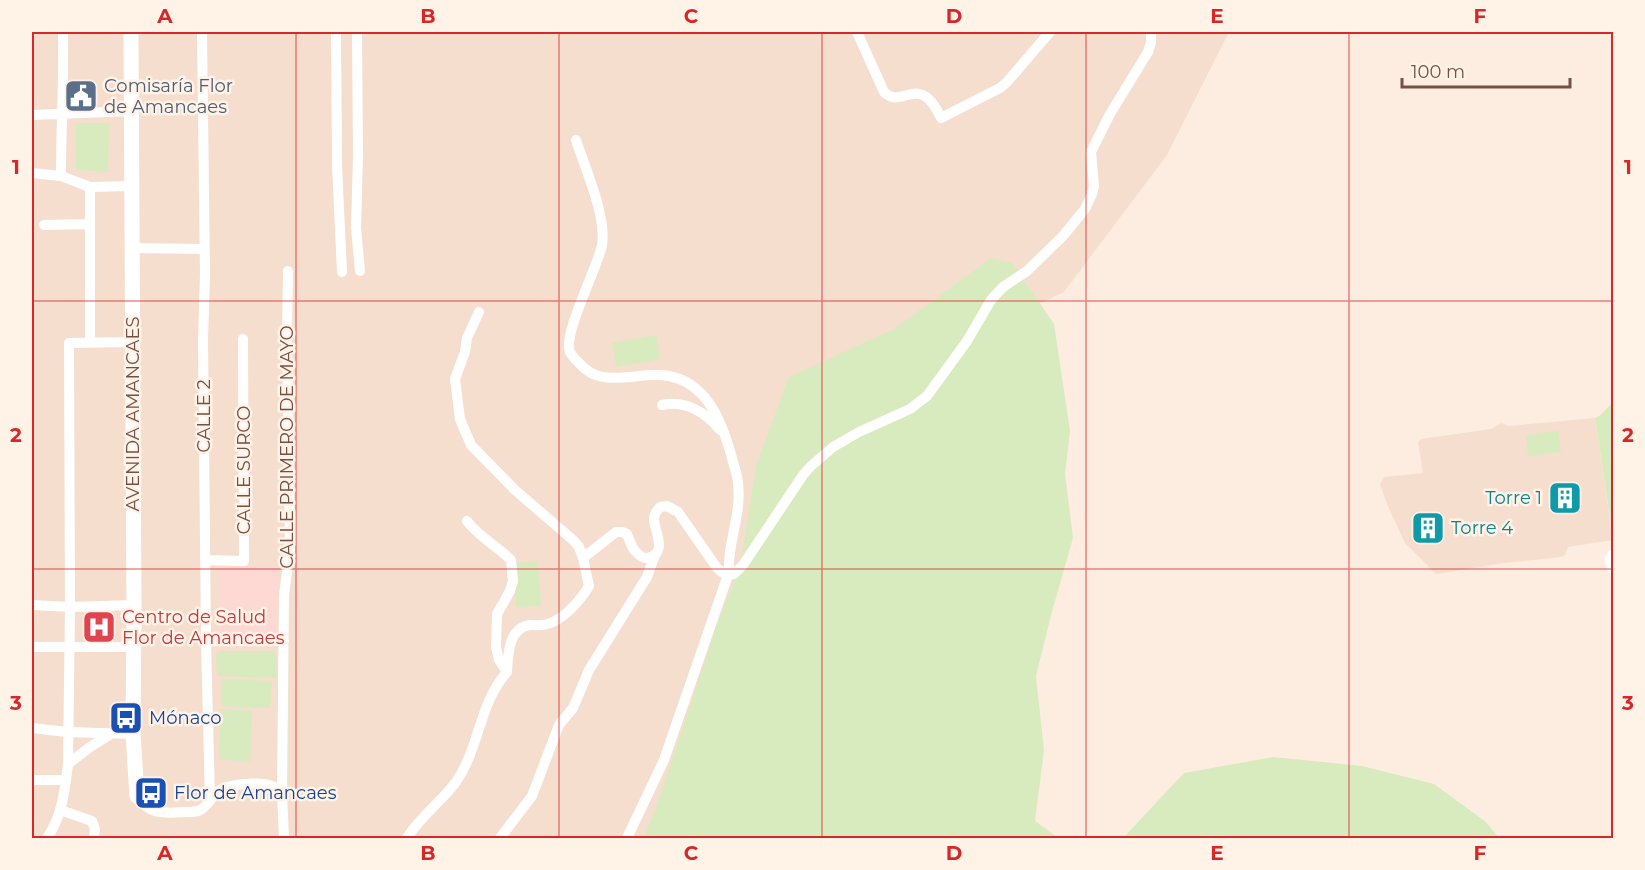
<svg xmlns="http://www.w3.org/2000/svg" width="1645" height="870" font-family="Montserrat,sans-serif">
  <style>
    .residential { fill: #f5dece }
    .commercial { fill: #fed9d3 }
    .green { fill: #d7ebbe }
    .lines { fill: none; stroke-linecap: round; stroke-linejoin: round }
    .street { stroke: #fff; stroke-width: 10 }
    .secondary { stroke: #fff; stroke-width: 15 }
    .grid { fill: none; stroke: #d62828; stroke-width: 1.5; stroke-opacity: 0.55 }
    .labels { text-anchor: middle; stroke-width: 5; stroke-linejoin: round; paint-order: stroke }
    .service-label { font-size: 18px; fill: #4e5e75; stroke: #fff2e7; text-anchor: start }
    .street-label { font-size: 18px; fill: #755046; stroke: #fff2e7 }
    .culture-label { font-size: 18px; fill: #0d838f; stroke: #fff2e7; text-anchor: end }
    .health-label { font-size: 18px; fill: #be3a42; stroke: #fff2e7; text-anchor: start }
    .transit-label { font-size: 18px; fill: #164399; stroke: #fff2e7; text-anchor: start }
    .neatline { fill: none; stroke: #d62828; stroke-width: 2 }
    .grid-label { font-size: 20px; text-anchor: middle; font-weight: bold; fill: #d62828 }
  </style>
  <rect width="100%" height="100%" fill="#fdede0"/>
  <!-- residential -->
  <path class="residential" d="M32,32H1229L1167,155L1064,292L818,407L665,838H32Z
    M1595,418L1613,540L1568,547L1565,555L1561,557L1504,563L1436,574L1405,543L1387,504L1380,484L1384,477L1423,473L1418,442L1421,439L1491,429L1501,423L1509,426Z"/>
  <!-- commercial -->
  <path class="commercial" d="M220,565L278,567V636H220Z"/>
  <!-- green -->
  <path class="green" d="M76,123H109L108,172L76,170Z
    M991,258L1012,263L1054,324L1070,431L1065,474L1073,538L1051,615L1036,676L1044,750L1035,821L1058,838H644L658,802L720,616L740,568L756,466L789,377L894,329Z
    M656,335L660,359L616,367L612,343Z
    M1610,405H1614L1613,537L1595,418L1599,416Z
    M1558,431L1561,452L1528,456L1526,435Z
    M538,561L541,606L516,607L514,563Z
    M219,651H276L277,678L217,676L216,654Z
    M221,679L272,681L270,708L221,706Z
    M221,709L252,711L250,762L219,759Z
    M1273,757L1362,766L1434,784L1486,822L1499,838H1123L1184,773Z"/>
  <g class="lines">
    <!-- street -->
    <path class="street" d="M202,32L205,274L203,341L206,641L210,800
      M336,32L337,165L342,272
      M357,32L358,156L356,228L360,271
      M857,32L884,92C902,111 919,70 941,118L1000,88L1007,82L1050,32
      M32,115L132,111
      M576,140C585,168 607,217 602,245C598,267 562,335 570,352C572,356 576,360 579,363C602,391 639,370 669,376C708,383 723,425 732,458C734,467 738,475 738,484C741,507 733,530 730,552C729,559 729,567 728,575L664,760L627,838
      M32,173L61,176L90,187L132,186
      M61,176C61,128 64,80 63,32
      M90,187V343
      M44,225L90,224
      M132,248L204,249
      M479,312L467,338L465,352L455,379L460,419L471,445L515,490L573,540L579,547L583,558
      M662,405C685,400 706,412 720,430
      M205,560L244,561L243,339
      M32,605L70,607L134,605
      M206,641H284
      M32,647H134
      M507,672C508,655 508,628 530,625C536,625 542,626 548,624C564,619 580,601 589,586L583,558L616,532H622L627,534C630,542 632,549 638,554C643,558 645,559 651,557C667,551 654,530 654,519C654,513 657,511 660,507L667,506L678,512L717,568L723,573L734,574L743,565L803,475L811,466L833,447L859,432L910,409L927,396L967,341L991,300L1003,287L1027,271L1063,236L1085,209L1092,194L1094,187L1091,152L1110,114L1148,52L1151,42V32
      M32,728L67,732L133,734
      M68,764L90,747L111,734
      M32,780H66
      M137,796C149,816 166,813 186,812C191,812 197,812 200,810C207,807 211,798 216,793C226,783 262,781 275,787C278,788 280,791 282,793
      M60,810L92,821L95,829L94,838
      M47,838C62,817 65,789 68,764L70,607L69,343L132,342
      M284,838L282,793L284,595L290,549L287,338L288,271
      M407,838C419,818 441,802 456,782C480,747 479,703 507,672L499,660L496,647L497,614L510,591L513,581L511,560C497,546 479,537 467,521
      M500,838L532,796L559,725L573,708L589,670L647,577L655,555"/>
    <!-- secondary -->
    <path class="secondary" d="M131,32L134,605L133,734L137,796
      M1614,557L1612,560L1614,567"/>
  </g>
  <!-- grid -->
  <path class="grid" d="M296,32V838M559,32V838M822,32V838M1086,32V838M1349,32V838M32,301H1614M32,569H1614"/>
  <!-- icons -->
  <defs>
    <g id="civic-square" transform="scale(1.725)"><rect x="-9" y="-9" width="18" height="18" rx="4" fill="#5c6f8a" stroke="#fff2e7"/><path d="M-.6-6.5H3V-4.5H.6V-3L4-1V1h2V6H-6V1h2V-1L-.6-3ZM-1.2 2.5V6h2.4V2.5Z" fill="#fff"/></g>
    <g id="building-square" transform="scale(1.725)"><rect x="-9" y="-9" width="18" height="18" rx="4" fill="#0f9aa8" stroke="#fff2e7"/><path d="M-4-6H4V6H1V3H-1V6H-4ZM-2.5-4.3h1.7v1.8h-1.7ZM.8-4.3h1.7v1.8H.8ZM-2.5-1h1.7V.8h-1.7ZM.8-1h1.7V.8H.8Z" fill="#fff"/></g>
    <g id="hospital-square" transform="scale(1.725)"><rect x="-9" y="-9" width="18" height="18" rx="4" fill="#e0444e" stroke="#fff2e7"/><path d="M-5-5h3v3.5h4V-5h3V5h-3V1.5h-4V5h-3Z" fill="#fff"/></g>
    <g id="bus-square" transform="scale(1.725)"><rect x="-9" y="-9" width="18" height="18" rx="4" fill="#1a4fb4" stroke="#fff2e7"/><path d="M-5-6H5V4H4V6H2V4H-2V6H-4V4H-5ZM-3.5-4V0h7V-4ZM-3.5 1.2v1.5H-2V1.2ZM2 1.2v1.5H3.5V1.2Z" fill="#fff"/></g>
  </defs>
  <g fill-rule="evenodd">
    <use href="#civic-square" x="81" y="96"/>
    <use href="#building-square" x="1565" y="498"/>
    <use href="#building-square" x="1428" y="528"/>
    <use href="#hospital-square" x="99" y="627"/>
    <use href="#bus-square" x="126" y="718"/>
    <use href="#bus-square" x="151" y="793"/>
  </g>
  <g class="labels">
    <!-- service labels -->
    <g class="service-label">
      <text x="104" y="92">Comisaría Flor<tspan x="104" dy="21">de Amancaes</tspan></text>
    </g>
    <!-- street labels -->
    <g class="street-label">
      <text transform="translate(133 414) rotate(-90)" y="6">AVENIDA AMANCAES</text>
      <text transform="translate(204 416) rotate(-90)" y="6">CALLE 2</text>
      <text transform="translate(287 447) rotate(-90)" y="6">CALLE PRIMERO DE MAYO</text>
      <text transform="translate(244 470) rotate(-90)" y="6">CALLE SURCO</text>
    </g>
    <!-- culture labels -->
    <g class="culture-label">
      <text x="1542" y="504">Torre 1</text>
      <text x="1451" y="534" text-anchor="start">Torre 4</text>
    </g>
    <!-- health labels -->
    <g class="health-label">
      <text x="122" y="623">Centro de Salud<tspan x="122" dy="21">Flor de Amancaes</tspan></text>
    </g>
    <!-- transit labels -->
    <g class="transit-label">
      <text x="149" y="724">Mónaco</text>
      <text x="174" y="799">Flor de Amancaes</text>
    </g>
  </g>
  <!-- border -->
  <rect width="1645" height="870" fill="none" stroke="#fff2e7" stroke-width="66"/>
  <!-- scale -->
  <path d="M1402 78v9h168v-9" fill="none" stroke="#755046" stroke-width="3"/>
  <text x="1411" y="78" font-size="18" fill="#755046" stroke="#fff2e7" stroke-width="4.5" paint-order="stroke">100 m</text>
  <rect x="33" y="33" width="1579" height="804" class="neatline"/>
  <g class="grid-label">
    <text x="165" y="23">A</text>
    <text x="428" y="23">B</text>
    <text x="691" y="23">C</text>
    <text x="954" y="23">D</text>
    <text x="1217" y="23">E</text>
    <text x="1480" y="23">F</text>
    <text x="16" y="174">1</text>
    <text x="1628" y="174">1</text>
    <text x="16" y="442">2</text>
    <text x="1628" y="442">2</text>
    <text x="16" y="710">3</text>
    <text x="1628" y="710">3</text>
    <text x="165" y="860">A</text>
    <text x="428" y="860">B</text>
    <text x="691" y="860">C</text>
    <text x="954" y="860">D</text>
    <text x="1217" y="860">E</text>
    <text x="1480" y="860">F</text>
  </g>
</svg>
